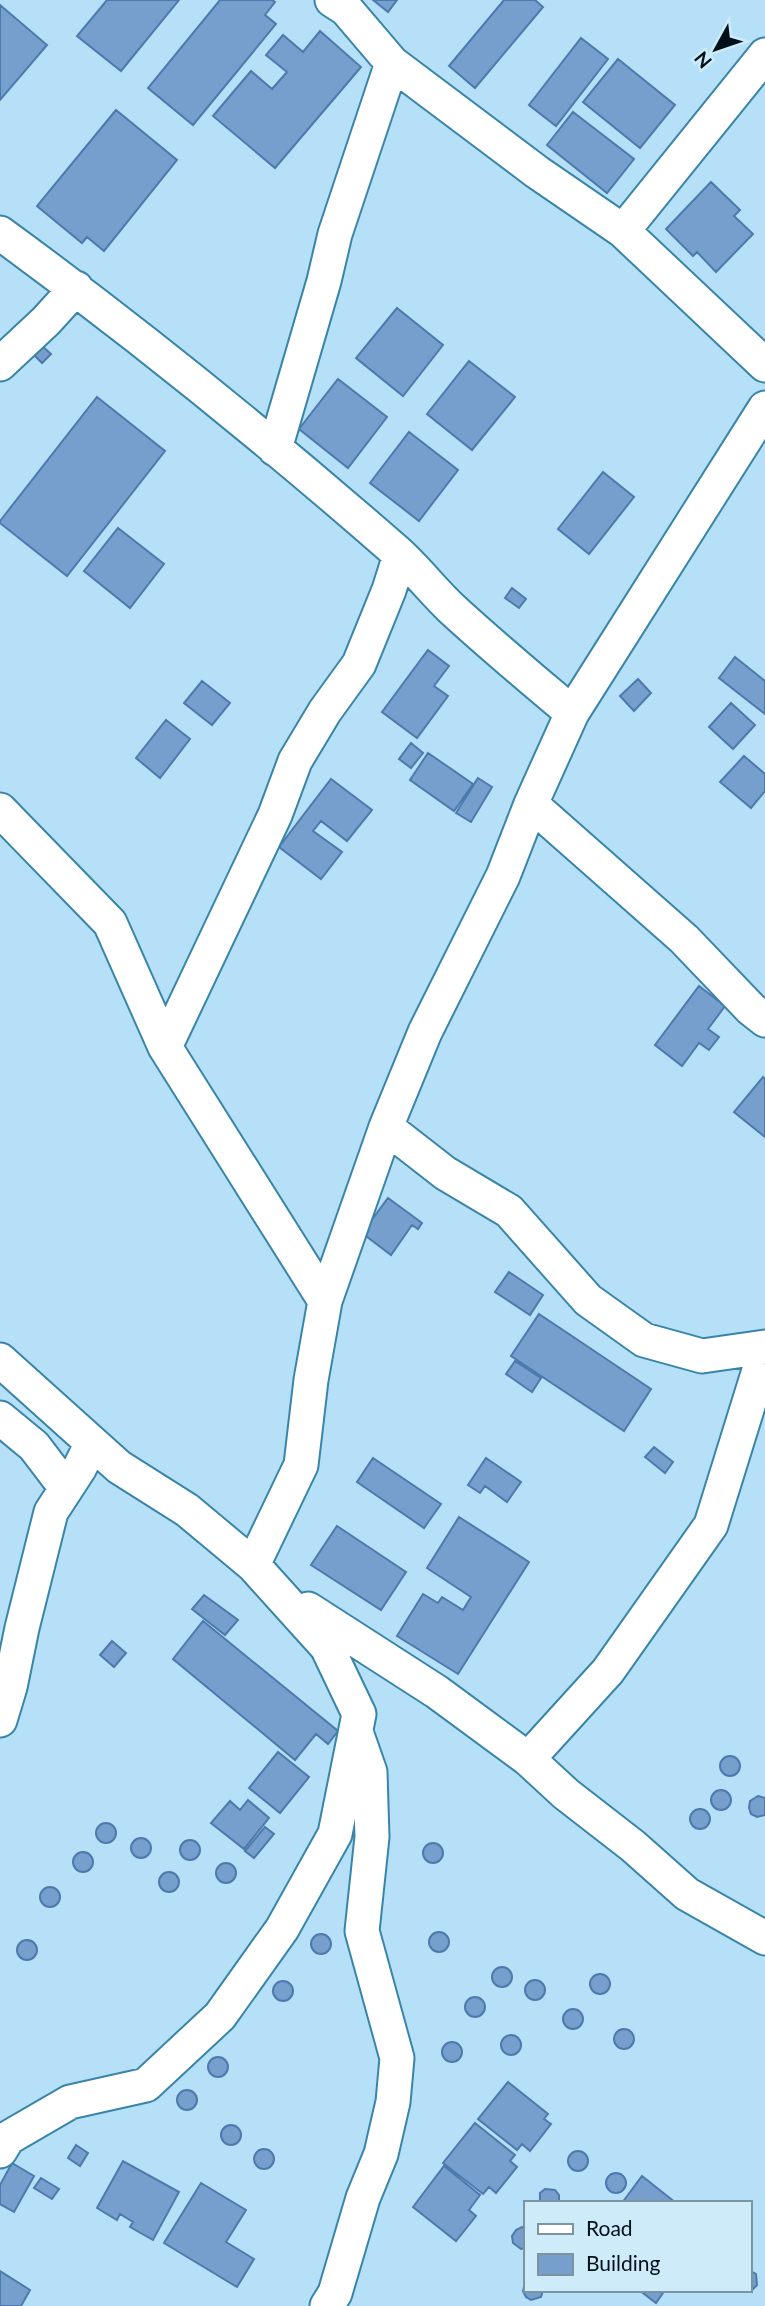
<svg xmlns="http://www.w3.org/2000/svg" width="765" height="2306" font-family="Lato,sans-serif">
  <style>
    .building { fill: #779fcd; stroke: #4d7aad; stroke-width: 2 }
    .lines { fill: none; stroke-linecap: round; stroke-linejoin: round }
    .street-casing { stroke: #3985a9; stroke-width: 37 }
    .street { stroke: #fff; stroke-width: 33 }
  </style>
  <rect width="100%" height="100%" fill="#b5e0f7"/>
  <!-- building -->
  <path class="building" d="M107,0H179L121,71L77,36Z
    M220,0H272L275,2L265,15L276,24L193,125L148,88Z
    M373,0H397L388,12Z
    M504,0H535L543,7L475,88L449,66Z
    M0,5L47,45L0,100Z
    M320,31L361,67L275,168L213,116L251,71L272,89L287,72L266,55L283,35L303,52Z
    M581,38L608,59L556,126L529,105Z
    M618,59L675,105L640,148L583,102Z
    M116,110L177,160L104,251L87,237L82,243L37,206Z
    M573,112L634,159L607,193L547,145Z
    M711,182L740,210L734,216L753,234L716,272L697,252L693,256L666,229Z
    M397,308L443,345L403,396L356,358Z
    M41,345L51,354L42,363L33,354Z
    M469,361L515,397L472,450L427,414Z
    M338,379L387,417L348,468L299,429Z
    M97,397L165,451L67,576L0,523V521Z
    M409,432L458,470L419,521L370,483Z
    M603,472L634,497L589,554L558,529Z
    M118,528L164,564L130,608L84,571Z
    M512,588L526,599L519,608L505,598Z
    M428,650L449,666L434,686L448,696L417,738L382,712Z
    M735,657L765,681V714L719,678Z
    M638,679L651,693L634,711L620,696Z
    M202,681L230,703L212,725L184,703Z
    M731,703L755,725L733,749L709,727Z
    M166,720L190,739L160,778L136,758Z
    M411,743L423,753L411,768L399,759Z
    M428,753L473,784L454,811L410,780Z
    M744,756L765,774V791L751,808L720,782Z
    M478,778L492,787L471,822L456,813Z
    M331,779L372,810L347,841L321,821L313,831L342,852L321,879L279,847Z
    M699,986L725,1006L708,1029L719,1037L709,1050L699,1043L682,1066L655,1045Z
    M763,1077L765,1079V1137L734,1112Z
    M388,1198L422,1223L418,1229L412,1225L391,1255L362,1233Z
    M509,1272L543,1295L530,1315L495,1292Z
    M539,1314L651,1389L624,1431L511,1356Z
    M515,1361L541,1378L532,1392L506,1374Z
    M654,1447L673,1462L665,1473L645,1457Z
    M373,1458L441,1504L424,1528L357,1482Z
    M486,1458L521,1482L507,1502L485,1486L480,1493L468,1485Z
    M459,1517L529,1562L458,1674L397,1636L423,1594L438,1603L442,1597L463,1610L471,1597L427,1568Z
    M337,1526L406,1572L381,1610L311,1565Z
    M204,1595L238,1620L225,1635L192,1609Z
    M203,1621L338,1731L328,1744L316,1734L295,1760L173,1659Z
    M112,1641L126,1653L114,1667L100,1655Z
    M278,1752L309,1777L280,1813L249,1788Z
    M720 1766a10 10 0 1 1 20 0a10 10 0 1 1-20 0Z
    M711 1800a10 10 0 1 1 20 0a10 10 0 1 1-20 0Z
    M758,1796L765,1798V1815L757,1817L751,1814L749,1808L750,1801Z
    M248,1800L269,1818L244,1849L211,1823L230,1801L240,1810Z
    M690 1819a10 10 0 1 1 20 0a10 10 0 1 1-20 0Z
    M96 1833a10 10 0 1 1 20 0a10 10 0 1 1-20 0Z
    M265,1827L274,1834L254,1858L245,1851Z
    M131 1848a10 10 0 1 1 20 0a10 10 0 1 1-20 0Z
    M180 1850a10 10 0 1 1 20 0a10 10 0 1 1-20 0Z
    M423 1853a10 10 0 1 1 20 0a10 10 0 1 1-20 0Z
    M73 1862a10 10 0 1 1 20 0a10 10 0 1 1-20 0Z
    M216 1873a10 10 0 1 1 20 0a10 10 0 1 1-20 0Z
    M159 1882a10 10 0 1 1 20 0a10 10 0 1 1-20 0Z
    M40 1897a10 10 0 1 1 20 0a10 10 0 1 1-20 0Z
    M429 1942a10 10 0 1 1 20 0a10 10 0 1 1-20 0Z
    M311 1944a10 10 0 1 1 20 0a10 10 0 1 1-20 0Z
    M17 1950a10 10 0 1 1 20 0a10 10 0 1 1-20 0Z
    M492 1977a10 10 0 1 1 20 0a10 10 0 1 1-20 0Z
    M590 1984a10 10 0 1 1 20 0a10 10 0 1 1-20 0Z
    M525 1990a10 10 0 1 1 20 0a10 10 0 1 1-20 0Z
    M273 1991a10 10 0 1 1 20 0a10 10 0 1 1-20 0Z
    M465 2007a10 10 0 1 1 20 0a10 10 0 1 1-20 0Z
    M563 2019a10 10 0 1 1 20 0a10 10 0 1 1-20 0Z
    M614 2039a10 10 0 1 1 20 0a10 10 0 1 1-20 0Z
    M501 2045a10 10 0 1 1 20 0a10 10 0 1 1-20 0Z
    M442 2052a10 10 0 1 1 20 0a10 10 0 1 1-20 0Z
    M208 2067a10 10 0 1 1 20 0a10 10 0 1 1-20 0Z
    M508,2082L548,2114L544,2119L551,2124L530,2151L522,2144L517,2150L478,2119Z
    M177 2100a10 10 0 1 1 20 0a10 10 0 1 1-20 0Z
    M475,2123L515,2155L510,2161L517,2167L496,2193L489,2187L483,2194L443,2163Z
    M221 2135a10 10 0 1 1 20 0a10 10 0 1 1-20 0Z
    M76,2145L88,2153L80,2166L68,2158Z
    M254 2159a10 10 0 1 1 20 0a10 10 0 1 1-20 0Z
    M568 2161a10 10 0 1 1 20 0a10 10 0 1 1-20 0Z
    M123,2161L179,2192L153,2240L130,2227L133,2222L120,2214L117,2220L97,2208Z
    M12,2163L34,2176L14,2212L0,2204V2185Z
    M444,2166L480,2195L469,2210L476,2216L456,2241L413,2207Z
    M606 2183a10 10 0 1 1 20 0a10 10 0 1 1-20 0Z
    M642,2176L676,2203H622Z
    M41,2178L59,2189L52,2199L34,2188Z
    M201,2183L246,2210L226,2242L254,2259L237,2287L164,2243Z
    M545,2189L555,2190L559,2195V2203H540V2193Z
    M522,2227L525,2228V2248L521,2249L513,2243L512,2236L516,2230Z
    M749,2270L756,2274L757,2285L752,2290L746,2291L744,2290H749Z
    M0,2271L30,2290L21,2306H0Z
    M525,2282V2290H543L541,2297L531,2300L526,2297L523,2291Z
    M639,2290H665L656,2303Z"/>
  <g class="lines">
    <!-- street casing -->
    <g class="street-casing">
      <path id="street" d="M332,0L346,9L392,63L537,172L623,231L765,365
        M623,231L765,55
        M0,233C137,333 269,440 397,552C416,569 433,591 452,609C491,645 532,679 572,713
        M0,364L46,321L76,288
        M275,449L324,281L335,234L392,63
        M531,804L684,939L751,1009L765,1020
        M0,810L110,923L165,1047L325,1301L386,1127L445,1173L509,1211L588,1300L644,1340L702,1356L765,1347
        M165,1047L275,815L295,761L325,711L359,664L389,590L400,555
        M386,1127L425,1032L503,876L531,804L572,713L765,408
        M765,1351L711,1525L608,1671L528,1759L566,1794L633,1846L687,1894L765,1938
        M0,1360L119,1467L187,1510L253,1565L327,1647L359,1714L335,1834L282,1929L220,2016L146,2085L70,2102L8,2138L0,2151
        M0,1418L34,1446L66,1488
        M253,1565L301,1465L311,1380L325,1301
        M308,1609L437,1692L528,1759
        M0,1720L10,1687L22,1628L51,1512L79,1469L92,1443
        M327,2306L335,2293L363,2198L381,2154L393,2102L397,2058L362,1931L372,1837L370,1772L356,1732"/>
    </g>
    <!-- street -->
    <use href="#street" class="street"/>
  </g>
  <!-- legend -->
  <rect x="524" y="2201" width="228" height="91" fill="#ceebfa" stroke="#7c93a0" stroke-width="2"/>
  <rect x="538" y="2224" width="35" height="10" fill="#ffffff" stroke="#7c93a0" stroke-width="2"/>
  <text x="586" y="2236" font-size="21" fill="#00101a">Road</text>
  <rect x="538" y="2254" width="35" height="21" fill="#779fcd" stroke="#7c93a0" stroke-width="2"/>
  <text x="586" y="2271" font-size="21" fill="#00101a">Building</text>
  <!-- north arrow -->
  <g transform="translate(716 49) rotate(230)" stroke="#ceebfa" stroke-width="5" paint-order="stroke">
  <path d="M0-5L12 26L0 18L-12 26Z" fill="#00101a"/>
  <text y="-10" font-size="19" font-weight="bold" text-anchor="middle" fill="#00101a">N</text>
  </g>
</svg>
